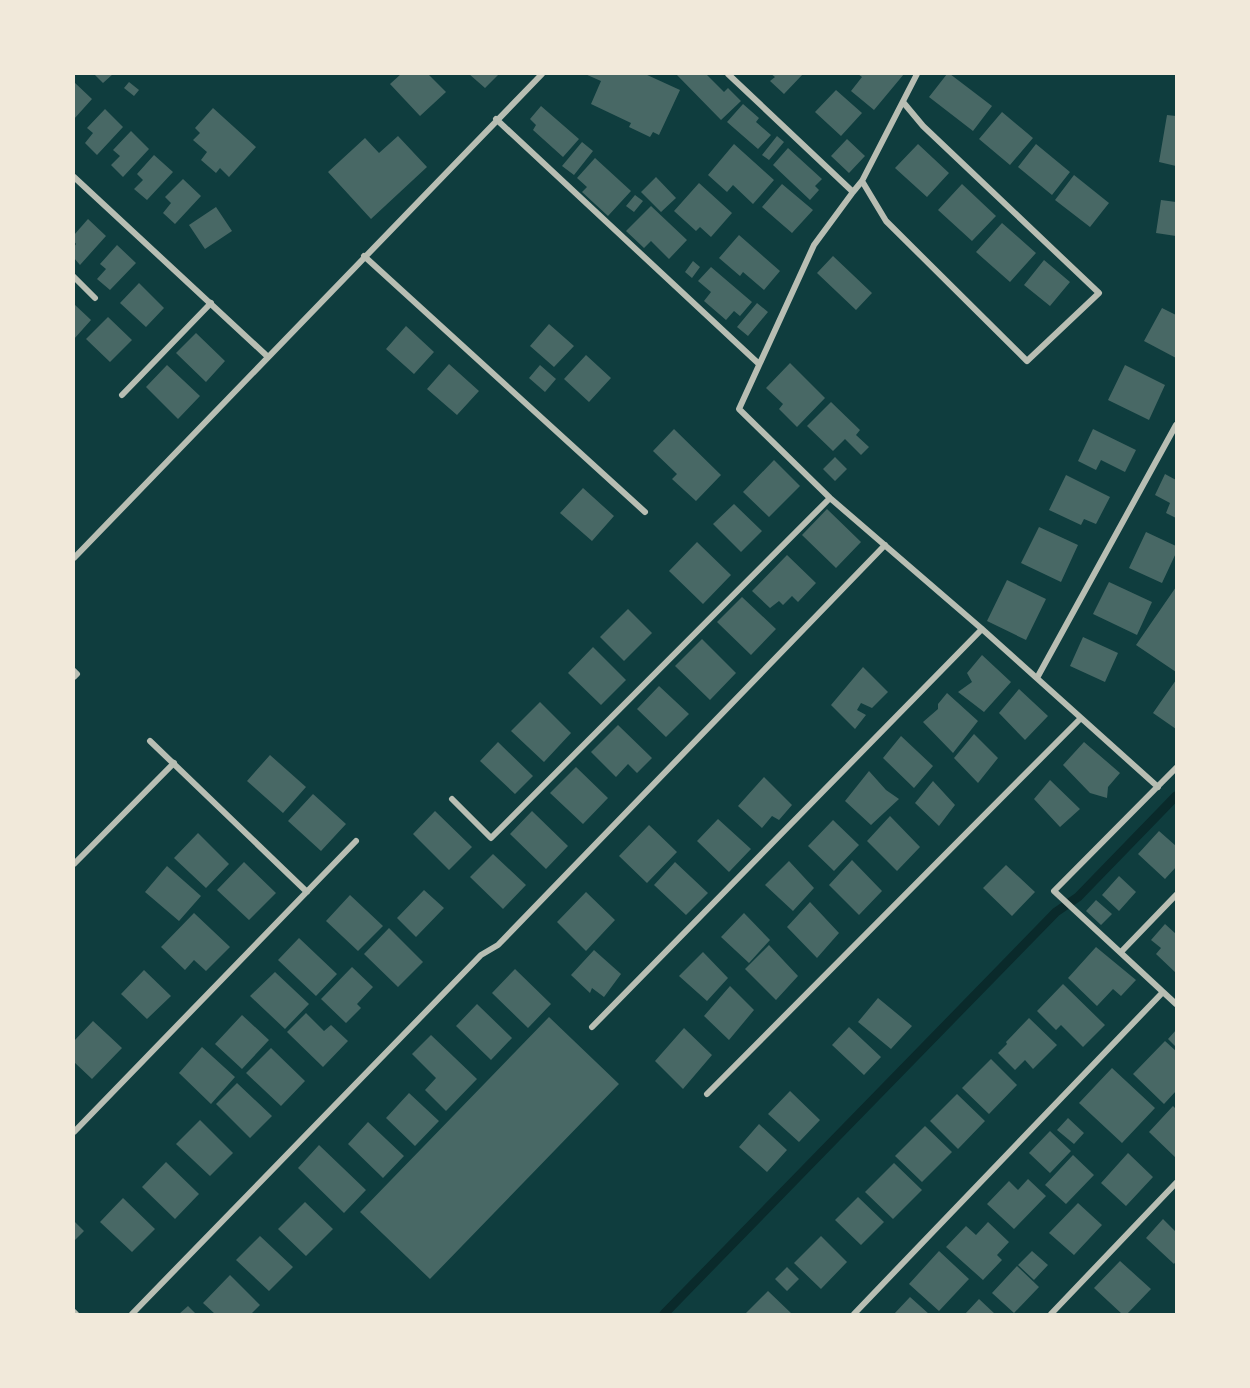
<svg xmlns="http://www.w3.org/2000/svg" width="1250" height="1388" font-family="'IBM Plex Serif',serif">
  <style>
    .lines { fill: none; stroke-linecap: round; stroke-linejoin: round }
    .stream { stroke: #0a2a2b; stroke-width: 9 }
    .building { fill: #486865 }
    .minor { stroke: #b8beb3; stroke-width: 6 }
  </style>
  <rect width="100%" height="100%" fill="#0f3d3e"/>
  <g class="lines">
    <!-- stream -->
    <path class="stream" d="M664,1314L1056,912L1078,897L1176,796"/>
  </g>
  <!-- building -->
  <path class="building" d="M94,74H113L103,83Z
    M401,74H428L446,92L420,116L390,84Z
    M469,74H499L485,88Z
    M585,74H645L680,90L659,135L653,132L650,137L629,127L631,123L591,104L601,81Z
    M676,74H706L724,92L728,88L741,101L721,120Z
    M771,74H803L784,94L770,81L775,77Z
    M858,74H904L874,110L851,91L862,77Z
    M947,74H950L992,106L973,131L929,97Z
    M74,82L92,99L74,119Z
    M129,82L139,90L134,96L124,88Z
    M836,90L862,113L841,136L815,112Z
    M743,104L759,118L756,122L771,135L758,149L727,122Z
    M541,106L579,139L563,157L533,130L536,125L530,119Z
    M213,108L256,147L229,177L220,168L216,173L201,160L207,152L193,140L200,133L195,128Z
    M105,109L123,127L97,155L85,143L93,133L87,128Z
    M1002,112L1033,138L1010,165L979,139Z
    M1167,115L1176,116V166L1159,162Z
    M131,131L149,149L123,177L111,165L120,156L113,150Z
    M398,136L427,167L371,219L328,172L365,138L379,153Z
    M777,136L784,142L769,160L762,155Z
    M847,139L865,156L849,173L831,156Z
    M582,142L593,151L574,175L562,166Z
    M734,144L774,180L753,204L733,185L727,192L708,175Z
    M918,144L949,173L927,197L895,168Z
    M1036,144L1070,172L1052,195L1018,167Z
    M788,148L822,179L815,186L819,190L810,200L773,165Z
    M154,155L173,172L147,200L134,189L143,180L137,174Z
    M595,158L631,191L608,216L582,192L587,187L577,178Z
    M1074,175L1109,203L1090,227L1055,200Z
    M656,177L676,198L661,212L641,192Z
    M183,179L201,196L175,224L163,213L171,203L165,197Z
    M699,183L732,213L711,237L700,227L696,231L674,211Z
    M782,184L813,210L792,233L762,207Z
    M962,184L996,216L972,241L938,210Z
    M635,195L643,201L634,212L626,206Z
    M1161,200L1176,202V236L1156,233Z
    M651,206L687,240L669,259L651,241L644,248L626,231Z
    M216,207L232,231L205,249L189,225Z
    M88,219L106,236L80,265L74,258V247L76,244L74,241V235Z
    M1002,223L1036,253L1010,282L976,252Z
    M739,235L780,271L764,290L743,272L740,276L719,258Z
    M117,245L136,263L110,290L97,279L106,269L100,264Z
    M833,256L872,293L856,310L817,273Z
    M1044,260L1070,282L1050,306L1024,285Z
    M693,261L700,267L692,278L685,272Z
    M711,267L752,302L740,316L734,311L726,320L704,301L711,292L698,281Z
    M139,283L164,308L146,327L120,303Z
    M757,303L768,312L748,336L737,327Z
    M74,304L91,320L74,339Z
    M1162,308L1176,315V358L1144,341Z
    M108,317L132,340L110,362L86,339Z
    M549,324L574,346L554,367L530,346Z
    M406,326L434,352L414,374L386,349Z
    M196,333L225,361L206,382L176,353Z
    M586,355L611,378L589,402L564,379Z
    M790,363L825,398L797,427L779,409L783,404L766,388Z
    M449,364L479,391L457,415L427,389Z
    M167,365L200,396L178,419L146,387Z
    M540,365L556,379L545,392L529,378Z
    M1125,365L1165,385L1149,420L1108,400Z
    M831,402L860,430L856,435L869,447L861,455L845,439L833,451L807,426Z
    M674,429L721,475L696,501L672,479L677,474L653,451Z
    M1093,429L1136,450L1125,472L1101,460L1096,470L1078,461Z
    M835,457L847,469L835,481L823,469Z
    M774,460L800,486L769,517L743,492Z
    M1165,474L1176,480V518L1166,513L1170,503L1155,495Z
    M1066,475L1110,497L1096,524L1084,519L1081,525L1049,510Z
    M583,488L614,516L592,541L560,513Z
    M734,504L762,531L741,552L713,524Z
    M827,509L861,542L836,568L802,535Z
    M1039,527L1078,545L1061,582L1021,563Z
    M1146,532L1176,546V553L1162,583L1129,568Z
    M697,542L731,575L703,604L669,571Z
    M787,555L816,583L798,602L792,596L783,605L779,601L770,608L752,591Z
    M1007,580L1046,599L1026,640L987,621Z
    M1109,582L1152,602L1137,635L1093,614Z
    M1176,587V672L1136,645Z
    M742,597L776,629L751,655L717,622Z
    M628,609L652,633L624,661L600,637Z
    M1083,637L1118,653L1105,682L1070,666Z
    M702,639L736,673L710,700L675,666Z
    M593,647L626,680L601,705L568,673Z
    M982,655L1011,682L984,712L958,692L972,682L967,673Z
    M863,667L888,692L872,708L861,703L857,710L866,715L855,729L831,705Z
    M1176,680V729L1153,713Z
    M659,686L689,714L666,737L637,709Z
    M1019,689L1048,716L1025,740L999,713Z
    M947,693L978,721L953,753L923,722L938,709V704Z
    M540,702L571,733L544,762L511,731Z
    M618,725L652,758L637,773L628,764L616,777L591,752Z
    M974,734L998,758L978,783L954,758Z
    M901,736L933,766L914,788L883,758Z
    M498,742L533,776L515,794L480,761Z
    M1084,742L1120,773L1108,787L1107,798L1090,793L1063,765Z
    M270,755L306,787L283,813L247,781Z
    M576,767L608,798L583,824L550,793Z
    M869,771L886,790L899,799L871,825L845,801Z
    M764,777L792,805L779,820L772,816L762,828L738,806Z
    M1050,780L1080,809L1060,827L1034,799Z
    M933,781L955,805L939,826L915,803Z
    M313,794L346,824L321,851L288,821Z
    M435,811L472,847L449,870L413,834Z
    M532,811L568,846L546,869L510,834Z
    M890,816L920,847L897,871L867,841Z
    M718,819L751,849L729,872L697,841Z
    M833,820L859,845L834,871L808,846Z
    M649,825L677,852L647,883L619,856Z
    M1159,831L1176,846V867L1165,879L1138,854Z
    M198,833L229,864L206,888L174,858Z
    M493,854L526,885L503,909L470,877Z
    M852,860L882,891L859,915L829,885Z
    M789,861L814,888L793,911L765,885Z
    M244,862L276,893L249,920L217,890Z
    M675,862L708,893L686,915L654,885Z
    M1006,865L1035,892L1012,916L983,888Z
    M167,866L201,896L179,921L145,892Z
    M1119,876L1136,892L1119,911L1102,895Z
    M424,890L444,908L416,937L397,918Z
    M586,892L615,920L586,951L557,922Z
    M350,895L383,926L358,951L326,921Z
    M1096,900L1112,914L1101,925L1086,911Z
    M810,902L839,933L817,958L787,927Z
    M194,913L230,947L206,971L194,960L185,970L161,947Z
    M744,913L770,940L749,963L721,937Z
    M1165,924L1176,934V973L1156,954L1161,948L1151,940Z
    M389,928L423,962L398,987L364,954Z
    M299,938L337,974L316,996L278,960Z
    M769,945L798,976L776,1000L745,969Z
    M1096,947L1136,980L1121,996L1113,989L1097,1006L1068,978Z
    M594,950L621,974L604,997L592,988L590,993L571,975Z
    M703,952L728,978L707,1001L679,976Z
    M352,967L373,987L357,1004L361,1008L346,1023L321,999Z
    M515,969L551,1004L528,1028L492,993Z
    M144,970L171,996L147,1019L121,994Z
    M275,972L309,1004L285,1029L250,996Z
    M1063,984L1105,1025L1083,1047L1061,1025L1056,1030L1037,1011Z
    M730,986L754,1010L729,1040L704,1016Z
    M878,998L912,1026L891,1049L858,1022Z
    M477,1004L512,1038L491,1060L456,1026Z
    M306,1013L324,1031L331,1025L348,1041L323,1067L287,1032Z
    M242,1015L269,1040L242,1069L215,1044Z
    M549,1017L619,1084L430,1279L360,1212Z
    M1029,1018L1057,1045L1033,1069L1025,1060L1015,1070L998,1053L1007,1044L1006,1042Z
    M93,1021L122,1048L92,1079L74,1062V1041Z
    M849,1027L881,1057L864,1075L832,1045Z
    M684,1028L712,1055L683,1089L655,1061Z
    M1176,1030V1047L1168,1039Z
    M431,1035L477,1079L446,1111L425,1090L436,1078L412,1054Z
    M1165,1041L1176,1051V1091L1164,1104L1133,1074Z
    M202,1047L235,1077L211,1104L179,1073Z
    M271,1048L305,1081L281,1106L246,1073Z
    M991,1059L1017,1085L989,1114L962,1088Z
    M1112,1068L1155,1108L1122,1143L1079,1103Z
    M237,1083L272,1116L250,1138L216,1104Z
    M790,1091L820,1120L799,1142L768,1114Z
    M409,1093L439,1121L415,1146L386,1118Z
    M957,1094L985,1121L958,1149L930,1121Z
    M1173,1106L1176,1109V1158L1149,1132Z
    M1068,1118L1084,1133L1074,1144L1057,1130Z
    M200,1120L233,1153L210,1176L176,1144Z
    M368,1122L404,1156L383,1178L348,1144Z
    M759,1124L787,1150L767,1172L739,1147Z
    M925,1126L952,1152L922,1182L895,1156Z
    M1050,1131L1071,1151L1050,1173L1029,1153Z
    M319,1145L366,1190L344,1213L298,1168Z
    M1128,1153L1153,1177L1126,1206L1101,1183Z
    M1073,1155L1094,1175L1066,1204L1045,1185Z
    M166,1162L199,1194L175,1219L142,1187Z
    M894,1163L922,1190L893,1219L865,1192Z
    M1028,1179L1046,1196L1014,1229L987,1204L1009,1181L1018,1190Z
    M858,1197L884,1222L861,1245L835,1220Z
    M123,1198L155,1229L132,1252L100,1222Z
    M305,1202L333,1229L306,1256L278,1229Z
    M1078,1203L1102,1225L1074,1255L1049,1233Z
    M1163,1219L1176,1232V1261L1174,1264L1146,1238Z
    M74,1221L84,1231L74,1241Z
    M988,1222L1009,1242L997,1255L1002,1260L983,1280L946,1247L966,1226L976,1235Z
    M260,1236L293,1267L269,1291L236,1260Z
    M821,1236L847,1262L821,1289L794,1263Z
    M939,1251L969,1279L939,1311L909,1284Z
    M1032,1251L1048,1265L1034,1280L1018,1265Z
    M1120,1261L1151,1289L1127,1314H1122L1094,1288Z
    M1017,1266L1039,1287L1014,1313L992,1293Z
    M787,1267L799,1279L787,1291L775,1279Z
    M230,1275L260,1305L251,1314H215L203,1303Z
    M768,1291L792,1314H745Z
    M910,1297L929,1314H894Z
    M979,1299L995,1314H965Z
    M188,1306L196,1314H179Z"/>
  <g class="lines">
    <!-- minor -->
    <path class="minor" d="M728,74L853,192L814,245L739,409L830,498L982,629L1158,787
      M496,119L759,364
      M74,177L267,356
      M862,181L886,221L1027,361L1099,293L923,126L903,102
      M853,192L862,181L917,74
      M364,256L645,512
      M74,277L95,298
      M122,395L211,303
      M74,558L542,74
      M74,671L77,674L74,677
      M1037,678L1176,425
      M150,741L307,892
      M1176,768L1054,891L1176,1004
      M452,799L491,838L830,498
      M74,864L174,763
      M1121,952L1176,895
      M592,1027L982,629
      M707,1094L1080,719
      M74,1132L356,841
      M74,1312L76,1314
      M132,1314L481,955L498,945L885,545
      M854,1314L1163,992
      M1051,1314L1176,1183"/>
  </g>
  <!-- border -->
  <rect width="1250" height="1388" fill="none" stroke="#f1e9da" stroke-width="150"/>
</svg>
